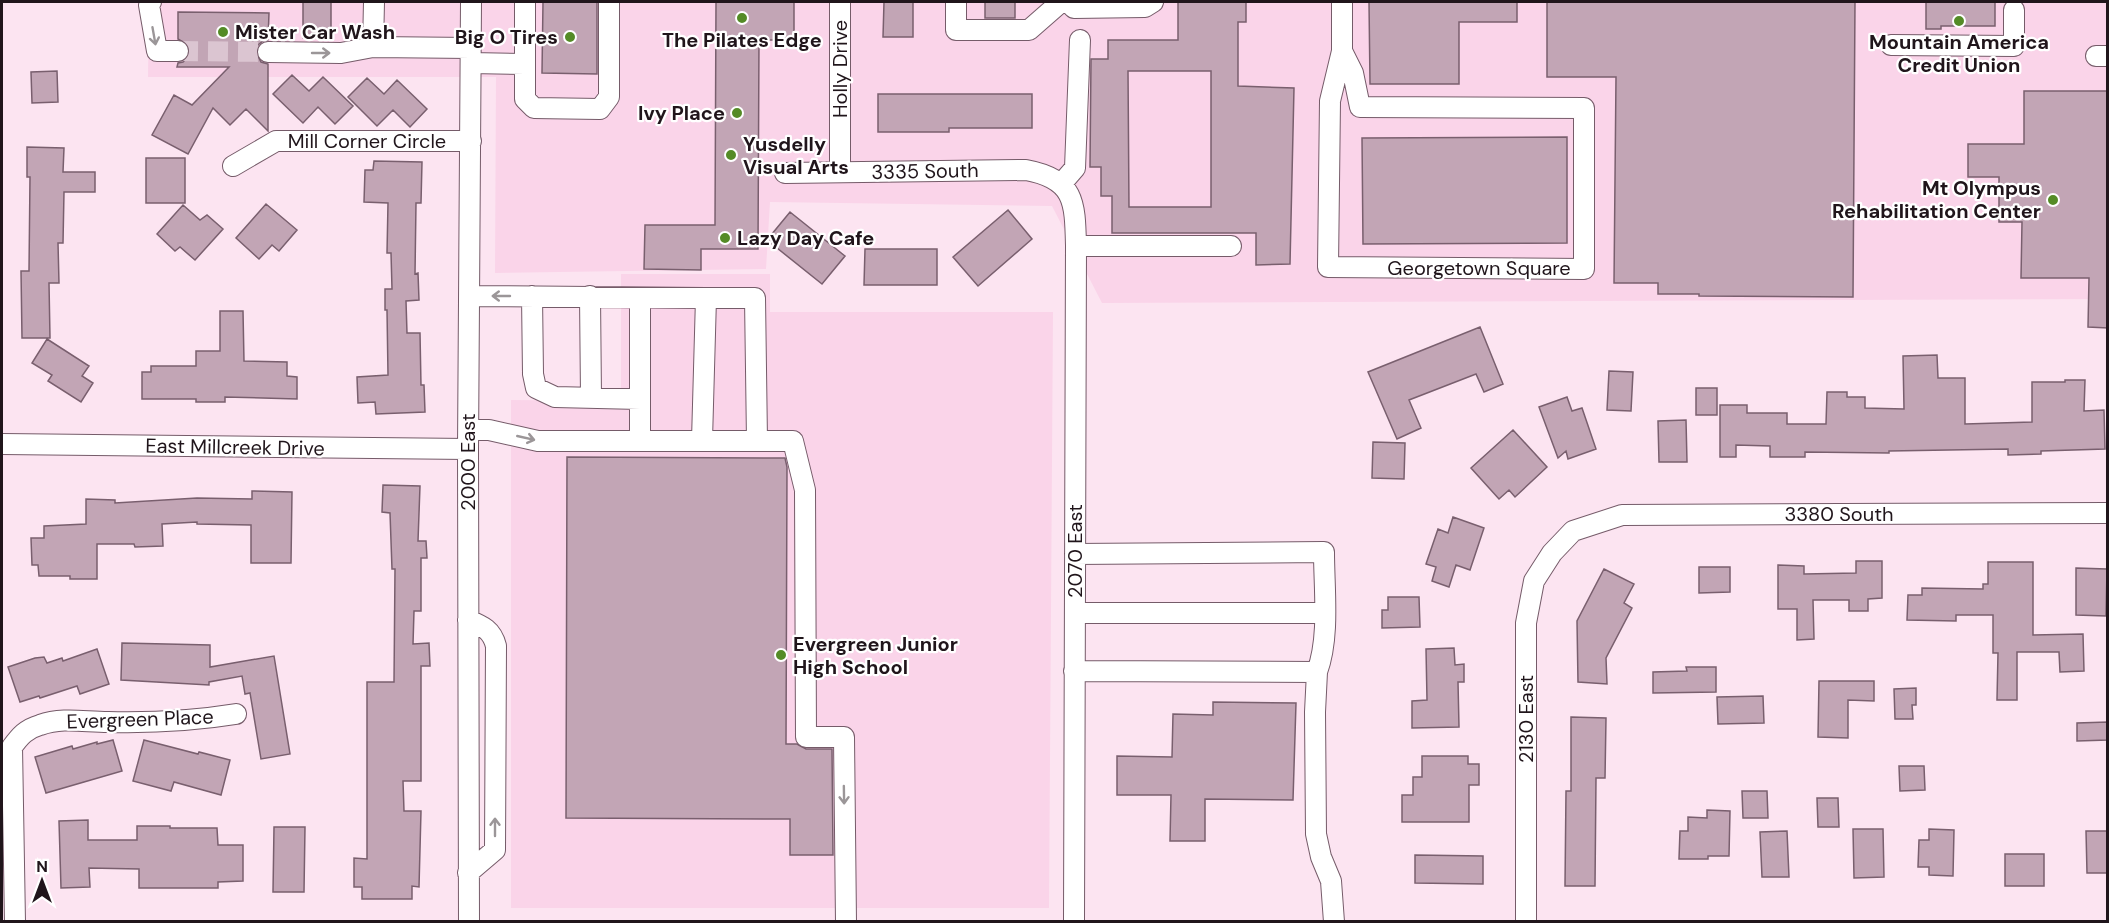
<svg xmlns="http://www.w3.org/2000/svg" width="2109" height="923" font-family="'DM Sans',sans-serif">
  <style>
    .built { fill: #fad4e9 }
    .building { fill: #c2a5b5; stroke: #795f6e; stroke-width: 1.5; fill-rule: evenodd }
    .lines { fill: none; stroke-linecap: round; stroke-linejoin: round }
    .minor-tunnel { stroke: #dbc5d1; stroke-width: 20; stroke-dasharray: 20 10; stroke-linecap: butt }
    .minor-casing { stroke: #755b69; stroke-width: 22 }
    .minor { stroke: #fff; stroke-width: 20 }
    .oneway { stroke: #9b9698 }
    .poi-dot { fill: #548b26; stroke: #fff; stroke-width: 2 }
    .labels { text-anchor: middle; stroke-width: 4.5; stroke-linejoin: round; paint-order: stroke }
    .poi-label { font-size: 20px; font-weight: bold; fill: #20151b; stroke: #fff; text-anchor: start }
    .street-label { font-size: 20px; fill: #20151b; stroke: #fff }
  </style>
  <rect width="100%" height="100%" fill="#fce4f1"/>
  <!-- built -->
  <path class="built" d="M149,2H2107V299L1102,303L1052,206L770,202L766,269L495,273L496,77H148Z
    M621,274H770V312H1053L1049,908H511V400L621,401Z"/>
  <!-- building -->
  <path class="building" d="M303,2H331V38H303Z
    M543,2H597V74L542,73Z
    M716,2H794V40H759L758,249H701V270L644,269L645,225H715Z
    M884,2H913V37H883Z
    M985,2H1015V18H985Z
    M1178,2H1246V22H1238V86L1294,88L1290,264L1256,265V233H1112V196H1101V167H1090L1091,59H1108V40H1178ZM1128,71H1211V207H1129Z
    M1369,2H1517V22H1459V84H1370Z
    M1547,2H1855L1853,297L1699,296V294H1658V283H1614L1616,77H1547Z
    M1926,2H1995V26H1941V29H1926Z
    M178,12L269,13L268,40L263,41L258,45L256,52L261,62L268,64V131L246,109L230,125L213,108L188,154L152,135L174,95L192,105L229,67H177L178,63L183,62L188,57L190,52L188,45L178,39Z
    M57,71L58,102L32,103L31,72Z
    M292,75L309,91L323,77L353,106L335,124L318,107L303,123L273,94Z
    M367,78L384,94L397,80L427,109L410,127L393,110L377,126L348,97Z
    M2024,91H2108V328L2088,327L2089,278H2021L2022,222H1999V177H1968V144H2024Z
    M878,94H1032V128H949V132H878Z
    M1567,137V243L1363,244L1362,138Z
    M27,147L64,148L63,172H95V192H64L63,243H58L59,283H49L50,338H22L21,271H29L30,177H27Z
    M146,158H185V203H146Z
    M374,161L422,162L421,203H416L415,274L418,273L419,300L406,301L407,333H420L421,385H424L425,412L376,414L375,402L358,403L357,377L388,375L387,310H385V289H392L391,253H387L388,203L364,202L365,170H373Z
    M266,204L297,230L279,251L272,245L259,259L236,238Z
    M183,205L200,220L207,215L223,229L195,260L180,247L175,251L157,234Z
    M1008,210L1032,239L978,286L953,257Z
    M790,212L845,256L822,284L767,240Z
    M865,249H937V285H864Z
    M220,311H243L244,361L287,362V376L297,377V399L225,397V402H196V399H142V372H151V366H196V351H220Z
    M1480,327L1503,384L1484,392L1476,374L1409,400L1421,428L1397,439L1368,372Z
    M47,339L89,366L82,376L93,383L81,402L48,381L52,375L32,363Z
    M1937,355L1938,378H1965V424L2032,422V382H2065V380H2085L2084,411L2104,410L2105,449L2041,451V454L2008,455V449L1889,451V453L1805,452V457H1770V446L1736,445V457H1720V405H1747V413H1787V424H1826L1827,392H1847V397H1865V408L1904,409L1903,356Z
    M1609,371L1633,372L1631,411L1607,410Z
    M1696,388H1717V415H1696Z
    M1567,397L1572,411L1582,408L1596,449L1568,459L1566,451L1558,458L1539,407Z
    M1686,420L1687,462H1659L1658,421Z
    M1513,430L1547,467L1515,497L1509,490L1499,499L1471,468Z
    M1373,442L1405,443L1404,479L1372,478Z
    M567,457L785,458L787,467L786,744H797L806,749H832L833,855H790V819L566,818Z
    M383,485L420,486L418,541H426L427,558H421V611H414L413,644L429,643L430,666H421V781H403L404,811H421L419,887L412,886V899H362V887H354V858L367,859V682H394L395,569H392L390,513L382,512Z
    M252,491L292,492L291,563H251V525L197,524V522L162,524L163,546L135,547L134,544H97V579H70V576H39L38,565H32L31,538H44V526L86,524V499L115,500V503L197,498L252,499Z
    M1453,517L1484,528L1470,570L1456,565L1449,587L1432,581L1436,567L1426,564L1438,529L1448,533Z
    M1856,561H1882V598L1868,599V611H1849V600H1813L1814,639L1797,640V609H1778V565L1804,566V574L1856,573Z
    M1988,562H2033V635L2083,634L2084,671L2060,672L2059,652H2017V700H1997L1998,653H1993V615H1956V621L1907,620L1908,595H1922V588L1983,589V584H1988Z
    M1699,567H1730V592L1699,593Z
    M2076,568L2107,569L2106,616L2076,615Z
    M1604,569L1634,584L1624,603L1632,608L1606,658L1607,684L1578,682L1577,621Z
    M1388,597H1419L1420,627L1382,628V610H1388Z
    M122,643L210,645V667L274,656L290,754L261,759L250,693L245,694L242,676L209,682V685L121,680Z
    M1454,648L1455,665L1464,664V682H1458L1459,727L1412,728V701L1427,700L1426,649Z
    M97,649L109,684L80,694L77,686L40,698L39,696L20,702L8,667L35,658L44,657L47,663L62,658L63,661Z
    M1686,667H1716V692L1653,693V672L1687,671Z
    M1819,681H1874V701L1848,700V738L1818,737Z
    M1916,688V705H1912L1913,719H1895L1894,689Z
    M1763,696L1764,723L1718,724L1717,697Z
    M1213,702L1296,703L1293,800L1205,799V841H1170L1171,795H1117V756L1172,757L1173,714L1213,715Z
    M1571,717L1606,718L1605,778H1596L1595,886H1565L1566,791H1571Z
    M2108,722V740L2077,741V723Z
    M113,740L122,771L46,793L35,757L72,746L73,749L97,742V744Z
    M144,740L198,754L199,752L230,760L221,795L174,782L171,791L133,781Z
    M1422,756H1468V764H1479V785H1469V822H1402V795H1413V777H1422Z
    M1899,766H1924L1925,790L1900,791Z
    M1742,791H1767L1768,818H1743Z
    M1817,798H1838L1839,827H1818Z
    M1707,810L1730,811L1729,856H1708V859H1679L1680,831H1688V817L1707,818Z
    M88,820V840H137V826H170V828H217L218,845H243V881L218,882V888H139V869L89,868L90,887L61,888L59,821Z
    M274,827H305L304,892H273Z
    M1853,829H1883L1884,877L1854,878Z
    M1929,829L1954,830L1953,876L1929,875V867H1918L1919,840H1929Z
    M1787,831L1789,877H1762L1760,832Z
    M2086,831H2108V873H2087Z
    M2005,854H2044V886H2005Z
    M1415,855L1483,856V884L1415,883Z"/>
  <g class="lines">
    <!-- minor-tunnel -->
    <path class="minor-tunnel" d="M178,51L268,52"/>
    <!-- minor casing -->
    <g class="minor-casing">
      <path id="minor" d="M151,2L149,5L157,51H178
        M956,2V30H1029L1061,2
        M1068,2L1074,8L1145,7L1153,2
        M1342,2V51L1330,101L1328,267L1584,269V108L1360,107L1353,73L1342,51
        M1891,45L2014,46V10
        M373,47L374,2
        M268,52L341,53L373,47L471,48
        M2096,56H2108
        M471,63L525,64V99L534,108L600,109L609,97V2
        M525,64V2
        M233,166L276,141H471
        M840,172V2
        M785,173L1026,170C1075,179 1075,202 1076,246L1074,922
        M1062,183L1075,168L1080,40
        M1076,246H1231
        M470,296L706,298L702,440
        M532,296L533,374L536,388L555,397L640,399
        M590,296L591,397
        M706,298H755L757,441
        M469,430H489L538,441H793L805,490L806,737H844L846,922
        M640,440V298
        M2,444L468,449
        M1075,613H1324
        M1074,671L1317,672C1330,637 1324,589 1324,552L1075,554
        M1317,672L1315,712L1316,834L1321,857L1331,881L1334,922
        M468,873L495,850L496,646C492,630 483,626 468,620
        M15,922L12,747C20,736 26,729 40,725C63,717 84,722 108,722C151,723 193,721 236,714
        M469,922L468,449L471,2
        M1526,922V623L1534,581L1552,553L1573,531L1622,515L2108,513"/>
    </g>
    <!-- minor -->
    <use href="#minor" class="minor"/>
  </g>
  <!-- one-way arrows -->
  <defs><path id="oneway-shaft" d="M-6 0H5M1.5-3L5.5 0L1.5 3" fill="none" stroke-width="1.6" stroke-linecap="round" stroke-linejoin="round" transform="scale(1.5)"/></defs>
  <g class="oneway">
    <use href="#oneway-shaft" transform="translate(154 36) rotate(80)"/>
    <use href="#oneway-shaft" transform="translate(321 53)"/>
    <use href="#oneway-shaft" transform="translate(501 296) rotate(-180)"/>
    <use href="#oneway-shaft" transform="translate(526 438) rotate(13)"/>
    <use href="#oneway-shaft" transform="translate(844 795) rotate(89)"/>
    <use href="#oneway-shaft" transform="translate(495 827) rotate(-90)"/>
  </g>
  <!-- markers -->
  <g class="poi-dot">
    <circle cx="742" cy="18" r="6"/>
    <circle cx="1959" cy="21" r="6"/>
    <circle cx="223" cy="32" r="6"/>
    <circle cx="570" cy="37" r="6"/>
    <circle cx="737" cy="113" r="6"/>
    <circle cx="731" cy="155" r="6"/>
    <circle cx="2053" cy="200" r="6"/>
    <circle cx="725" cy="238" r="6"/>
    <circle cx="781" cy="655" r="6"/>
  </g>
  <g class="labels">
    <!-- poi labels -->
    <g class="poi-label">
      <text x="235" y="39">Mister Car Wash</text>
      <text x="558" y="44" text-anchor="end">Big O Tires</text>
      <text x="742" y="47" text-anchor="middle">The Pilates Edge</text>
      <text x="1959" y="49" text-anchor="middle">Mountain America<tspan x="1959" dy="23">Credit Union</tspan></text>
      <text x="725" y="120" text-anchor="end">Ivy Place</text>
      <text x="743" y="151">Yusdelly<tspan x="743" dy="23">Visual Arts</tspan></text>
      <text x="2041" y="195" text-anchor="end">Mt Olympus<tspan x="2041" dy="23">Rehabilitation Center</tspan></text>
      <text x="737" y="245">Lazy Day Cafe</text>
      <text x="793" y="651">Evergreen Junior<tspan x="793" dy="23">High School</tspan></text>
    </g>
    <!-- street labels -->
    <g class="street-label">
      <text transform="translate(840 69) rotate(-90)" y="7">Holly Drive</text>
      <text x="367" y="148">Mill Corner Circle</text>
      <text transform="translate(925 171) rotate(-1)" y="7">3335 South</text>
      <text x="1479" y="275">Georgetown Square</text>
      <text transform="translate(235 447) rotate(1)" y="7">East Millcreek Drive</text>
      <text transform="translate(468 462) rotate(-90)" y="7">2000 East</text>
      <text x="1839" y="521">3380 South</text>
      <text transform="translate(1075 551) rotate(-90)" y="7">2070 East</text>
      <text transform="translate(140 719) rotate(-2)" y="7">Evergreen Place</text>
      <text transform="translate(1526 719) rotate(-90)" y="7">2130 East</text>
    </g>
  </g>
  <!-- border -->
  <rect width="2109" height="923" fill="none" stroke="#20151b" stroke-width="6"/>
  <!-- north arrow -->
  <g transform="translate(42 881)" stroke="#ffffff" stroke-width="4.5" paint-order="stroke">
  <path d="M0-4.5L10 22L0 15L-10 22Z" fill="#20151b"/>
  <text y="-9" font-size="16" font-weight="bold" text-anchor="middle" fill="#20151b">N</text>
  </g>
</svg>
